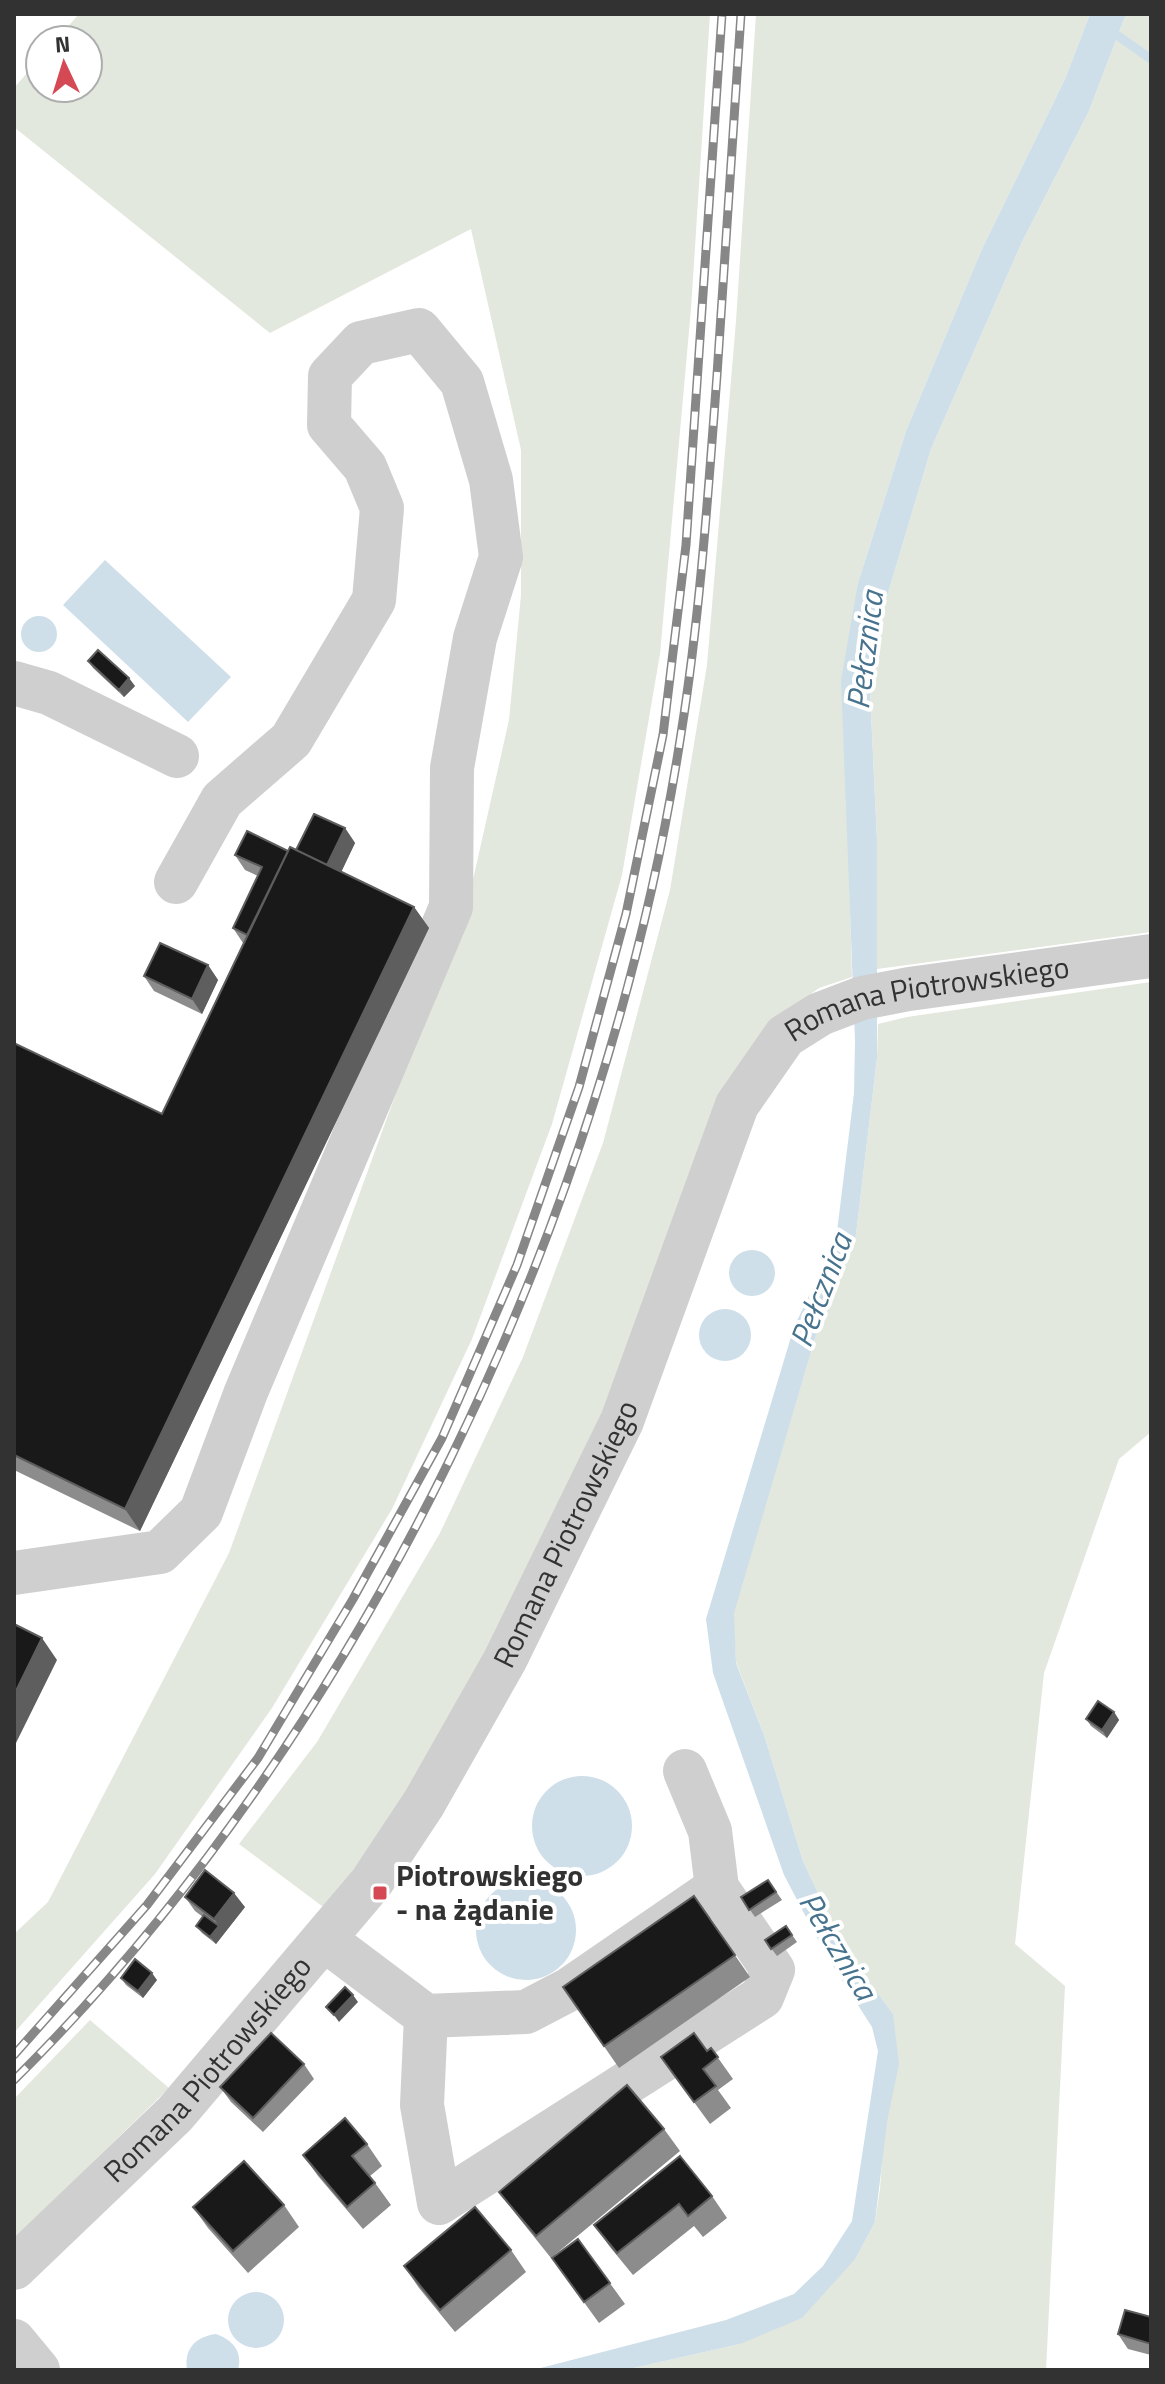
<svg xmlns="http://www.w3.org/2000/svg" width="1165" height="2384" font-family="'Titillium Web',sans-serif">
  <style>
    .green { fill: #e2e8dd }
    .water { fill: #cedfe9 }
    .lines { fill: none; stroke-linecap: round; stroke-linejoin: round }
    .stream { stroke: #cedfe9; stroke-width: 9 }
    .minor { stroke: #cfcfcf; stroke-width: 44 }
    .rail-casing { stroke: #878787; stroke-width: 9 }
    .rail { stroke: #fff; stroke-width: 6; stroke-dasharray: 18; stroke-linecap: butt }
    .wall { fill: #8c8c8c }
    .shaded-wall { fill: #5e5e5e }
    .building { fill: #191919; stroke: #5e5e5e; stroke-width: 2 }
    .poi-dot { fill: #d54954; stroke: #fff; stroke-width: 3 }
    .labels { text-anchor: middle; stroke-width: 8; stroke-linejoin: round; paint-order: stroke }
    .street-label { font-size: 30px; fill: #323232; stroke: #fff }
    .poi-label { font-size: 30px; font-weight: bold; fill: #323232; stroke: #fff; text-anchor: start }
    .water-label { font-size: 32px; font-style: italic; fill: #47738e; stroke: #fff }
  </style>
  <rect width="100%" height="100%" fill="#fff"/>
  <!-- green -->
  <path class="green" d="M79,14H710L691,309L660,654L622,875L552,1124L472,1339L392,1509L272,1708L155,1874L14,2033V1934L48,1902L229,1553L472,884L509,720L521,595V450L471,229L270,333L14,127V88L40,58V88H88V40H56Z
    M756,14H1090L1065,79L981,251L906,431L858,583L848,833L852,977L819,988L772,1022L608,1415L492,1653L413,1785L326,1909L239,1844L317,1742L440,1533L523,1357L603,1143L670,890L707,665L736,321Z
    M1126,14H1151V932L877,969V840L870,691L886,600L931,449L1022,242L1089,111Z
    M1151,982V1432L1119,1459L1044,1673L1015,1944L1065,1986L1046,2370H625L740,2344L856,2258L875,2222L880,2189L893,2014L842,1944L803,1861L764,1735L736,1662L733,1613L819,1325L855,1243L877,1058L878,1024L907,1017Z
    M90,2020L169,2088L14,2239V2099Z"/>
  <!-- water -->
  <path class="water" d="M1090,14H1126L1089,111L1022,242L931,449L886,600L870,691L877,840V1058L855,1243L819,1325L734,1613L736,1663L764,1735L803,1861L842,1944L893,2014L899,2064L887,2122L875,2222L856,2258L802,2318L740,2344L625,2370H533L726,2320L794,2294L823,2266L852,2221L878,2051L872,2027L826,1955L784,1875L713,1673L706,1619L794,1327L836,1240L854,1093L855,1041L841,680L858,583L906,431L981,251L1065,79Z
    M105,560L231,677L188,722L63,605Z
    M21 634a18 18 0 1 1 36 0a18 18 0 1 1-36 0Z
    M729 1273a23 23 0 1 1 46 0a23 23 0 1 1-46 0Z
    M699 1335a26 26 0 1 1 52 0a26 26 0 1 1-52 0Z
    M532 1826a50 50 0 1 1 100 0a50 50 0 1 1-100 0Z
    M476 1930a50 50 0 1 1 100 0a50 50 0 1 1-100 0Z
    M228 2320a28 28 0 1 1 56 0a28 28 0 1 1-56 0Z
    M216,2334C233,2340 243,2352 238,2370H187C184,2349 195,2337 216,2334Z"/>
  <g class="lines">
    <!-- stream -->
    <path class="stream" d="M1108,29L1151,59"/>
    <!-- minor -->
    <g class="minor">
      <path d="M14,683L49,693L177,756"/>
      <path d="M14,1573L160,1552L201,1512L246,1392L451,907L452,768L475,638L501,557L491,480L462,382L419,330L361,343L330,376L329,425L365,467L382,508L374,600L291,740L222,800L176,882"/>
      <path d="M685,1771L710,1831L717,1888"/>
      <path d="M325,1940L426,2016L526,2012L570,1989L717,1888L773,1970L762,1997L439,2203L422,2105L426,2016"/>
      <path id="s1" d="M14,2268L175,2114L371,1883L424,1803L505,1660L622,1421L737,1105L785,1036L820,1014L862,998L909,989L1151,956"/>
      <path d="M14,2341L38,2370"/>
    </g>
    <!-- rail casing -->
    <g class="rail-casing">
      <path id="rail" d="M14,2055L147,1905L258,1758L353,1599L442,1438L517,1265L579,1087L626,914L663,735L686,545L722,14
        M14,2080C362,1735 607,1217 681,734C700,615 708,495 717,375C725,255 733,134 741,14"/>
    </g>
    <!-- rail -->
    <use href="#rail" class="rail"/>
  </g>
  <!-- wall -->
  <path class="wall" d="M88,661L135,686L124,697L93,668Z
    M345,828L355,843L341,872L414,907L429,928L140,1531L14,1470V1043L162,1114L243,943L233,928L258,876L245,870L235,855L296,850Z
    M208,965L218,980L202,1014L154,991L144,976Z
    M1114,1712L1119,1720L1107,1738L1091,1726L1086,1719Z
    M768,1880L782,1900L755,1917L741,1897Z
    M694,1896L750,1977L619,2068L563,1987Z
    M185,1897L245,1907L216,1944L202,1933L196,1926L203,1917L195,1911Z
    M786,1926L797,1942L777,1956L765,1940Z
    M121,1978L157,1980L143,1998L126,1985Z
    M711,2048L733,2079L718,2090L731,2108L710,2124L661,2057L707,2051Z
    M304,2064L314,2079L263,2132L231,2102L220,2087Z
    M664,2129L680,2151L551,2258L515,2213L499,2192Z
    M367,2144L382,2166L370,2176L391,2205L363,2229L318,2176L303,2155Z
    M712,2196L727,2218L703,2237L694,2226L633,2275L610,2247L594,2225Z
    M284,2205L299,2227L248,2273L208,2228L193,2207Z
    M578,2239L625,2304L599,2323L552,2258Z
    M511,2250L526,2272L455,2332L419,2288L404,2266Z
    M1151,2317V2355L1128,2349L1118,2334Z"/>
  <!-- shaded-wall -->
  <path class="shaded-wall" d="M129,678L135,686L124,697L119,690Z
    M345,828L355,843L336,883L325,868Z
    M414,907L429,928L140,1531L125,1509Z
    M208,965L218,980L202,1014L192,999Z
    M42,1638L57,1660L14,1747V1695Z
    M1114,1712L1119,1720L1107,1738L1102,1730Z
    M234,1893L245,1907L216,1944L210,1937L219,1926L214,1919Z
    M152,1973L157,1980L143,1998L138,1991Z
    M353,1995L358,2002L339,2022L334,2015Z"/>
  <!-- building -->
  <path class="building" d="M98,650L129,678L119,690L88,661Z
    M314,814L345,828L327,865L296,850Z
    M247,831L288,851L247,935L233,928L262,867L235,855Z
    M290,847L414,907L125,1509L14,1455V1043L162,1114Z
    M160,943L208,965L192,999L144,976Z
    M14,1624L42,1638L14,1695Z
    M1098,1701L1114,1712L1102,1730L1086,1719Z
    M205,1870L234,1893L214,1919L185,1897Z
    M768,1880L776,1892L749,1910L741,1897Z
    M694,1896L735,1955L604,2046L563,1987Z
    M204,1915L219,1926L210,1937L196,1926Z
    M786,1926L792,1935L771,1949L765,1940Z
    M135,1959L152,1973L138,1991L121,1978Z
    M345,1987L353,1995L334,2015L326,2007Z
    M271,2033L304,2064L253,2118L220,2087Z
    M694,2033L707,2051L711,2048L718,2057L703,2069L716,2086L694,2102L661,2057Z
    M627,2085L664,2129L536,2236L499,2192Z
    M345,2118L367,2144L352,2156L375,2183L347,2207L303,2155Z
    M680,2156L712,2196L688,2216L679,2204L617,2253L594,2225Z
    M244,2161L284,2205L233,2251L193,2207Z
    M475,2207L511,2250L440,2310L404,2266Z
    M578,2239L610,2283L584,2302L552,2258Z
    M1125,2310L1151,2317V2344L1118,2334Z"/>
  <!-- markers -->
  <rect class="poi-dot" x="372" y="1885" width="16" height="16" rx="4"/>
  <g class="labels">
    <!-- street labels -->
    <g class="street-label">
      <text dy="10" stroke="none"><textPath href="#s1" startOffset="1622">Romana Piotrowskiego</textPath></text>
      <text dy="10" stroke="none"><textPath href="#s1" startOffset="926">Romana Piotrowskiego</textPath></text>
      <text dy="10" stroke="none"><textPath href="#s1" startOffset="278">Romana Piotrowskiego</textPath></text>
    </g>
    <!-- poi labels -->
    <g class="poi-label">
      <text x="396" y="1886">Piotrowskiego<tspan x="396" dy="34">- na żądanie</tspan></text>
    </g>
    <!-- water labels -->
    <g class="water-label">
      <text transform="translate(865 650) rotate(-83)" y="11">Pełcznica</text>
      <text transform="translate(821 1290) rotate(-69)" y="11">Pełcznica</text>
      <text transform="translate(838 1946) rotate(59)" y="11">Pełcznica</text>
    </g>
  </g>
  <!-- border -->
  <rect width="1165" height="2384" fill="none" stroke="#323232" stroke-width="32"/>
  <!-- north arrow -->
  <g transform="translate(64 64) rotate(356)"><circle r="38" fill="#ffffff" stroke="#adadad" stroke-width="2"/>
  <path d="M0-6L14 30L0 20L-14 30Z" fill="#d54954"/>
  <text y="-12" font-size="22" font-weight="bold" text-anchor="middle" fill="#323232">N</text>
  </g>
</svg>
